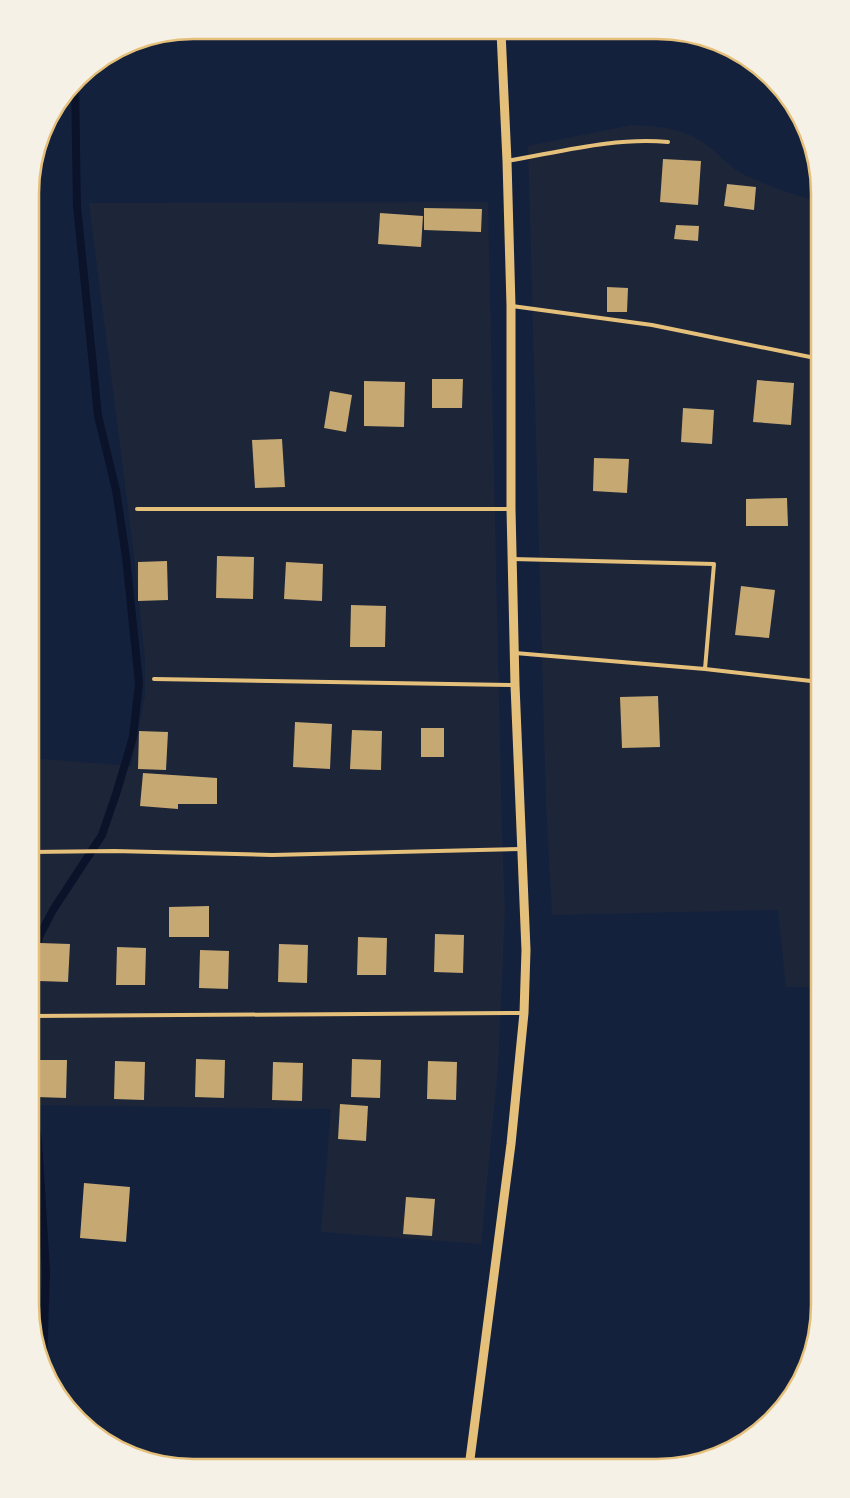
<svg xmlns="http://www.w3.org/2000/svg" width="850" height="1498" font-family="'Open Sans',sans-serif">
  <style>
    .green { fill: #1d2539 }
    .lines { fill: none; stroke-linecap: round; stroke-linejoin: round }
    .stream { stroke: #0b132b; stroke-width: 8 }
    .building { fill: #c6a872 }
    .service { stroke: #e5c07b; stroke-width: 4 }
    .tertiary { stroke: #e5c07b; stroke-width: 9 }
    .rim { fill: none; stroke: #e5c07b; stroke-width: 2.5 }
  </style>
  <rect width="100%" height="100%" fill="#14213d"/>
  <!-- green -->
  <path class="green" d="M631,125C658,126 686,128 708,146C719,154 729,166 741,173C766,186 792,194 820,202V987H786L778,910L552,915L546,803L528,146Z
    M488,202L502,833L505,911L498,1068L481,1244L321,1232L331,1109L30,1105L31,758L131,766L145,696V659L133,547L89,203Z"/>
  <g class="lines">
    <!-- stream -->
    <path class="stream" d="M30,986L39,937L53,910L102,835L117,791L133,737L139,683L126,557L116,490L98,416L77,206L75,84
      M30,1097L38,1140L46,1272L43,1364"/>
  </g>
  <!-- building -->
  <path class="building" d="M663,159L701,161L698,205L660,202Z
    M727,184L756,187L754,210L724,206Z
    M424,208L482,209L481,232L424,230Z
    M380,213L423,216L421,247L378,244Z
    M676,225L699,226L698,241L674,239Z
    M607,287L628,288L627,312H607Z
    M432,379H463L462,408H432Z
    M757,380L794,383L791,425L753,422Z
    M364,381L405,382L404,427L364,426Z
    M330,391L352,395L346,432L324,428Z
    M683,408L714,410L712,444L681,442Z
    M282,439L285,487L255,488L252,440Z
    M594,458L629,459L627,493L593,491Z
    M787,498L788,526H746V499Z
    M217,556L254,557L253,599L216,598Z
    M167,561L168,600L138,601V562Z
    M286,562L323,564L322,601L284,599Z
    M741,586L775,590L769,638L735,635Z
    M351,605L386,606L385,647H350Z
    M814,630H820V659H813Z
    M658,696L660,747L622,748L620,697Z
    M815,707H820V740H815Z
    M295,722L332,724L330,769L293,767Z
    M421,728H444V757H421Z
    M352,730L382,731L381,770L350,769Z
    M139,731L168,732L166,770L138,769Z
    M143,773L217,778V804H178V809L140,806Z
    M209,906V937H169V907Z
    M435,934L464,935L463,973L434,972Z
    M358,937L387,938L386,975H357Z
    M40,943L70,944L68,982L39,981Z
    M279,944L308,945L307,983L278,982Z
    M117,947L146,948L145,985H116Z
    M200,950L229,951L228,989L199,988Z
    M196,1059L225,1060L224,1098L195,1097Z
    M352,1059L381,1060L380,1098L351,1097Z
    M38,1060H67L66,1098L37,1097Z
    M115,1061L145,1062L144,1100L114,1099Z
    M428,1061L457,1062L456,1100L427,1099Z
    M273,1062L303,1063L302,1101L272,1100Z
    M340,1104L368,1106L366,1141L338,1139Z
    M84,1183L130,1187L126,1242L80,1238Z
    M406,1197L435,1199L432,1236L403,1234Z"/>
  <g class="lines">
    <!-- service -->
    <path class="service" d="M507,161C560,152 614,137 668,142
      M512,306L652,325L820,359
      M137,509H509
      M512,559L714,564L705,669
      M515,653L705,669L820,682
      M154,679L514,685
      M31,852L114,851L272,855L521,849
      M30,1016L523,1013
      M30,1270L32,1317"/>
    <!-- tertiary -->
    <path class="tertiary" d="M469,1467L511,1144L524,1013L526,950L515,685L511,509V306L507,161L501,32"/>
  </g>
  <!-- crop -->
  <path d="M0 0H850V1498H0ZM193 39H657A154 154 0 0 1 811 193V1305A154 154 0 0 1 657 1459H193A154 154 0 0 1 39 1305V193A154 154 0 0 1 193 39Z" fill="#f6f1e7" fill-rule="evenodd"/>
  <path class="rim" d="M193 39H657A154 154 0 0 1 811 193V1305A154 154 0 0 1 657 1459H193A154 154 0 0 1 39 1305V193A154 154 0 0 1 193 39Z"/>
</svg>
